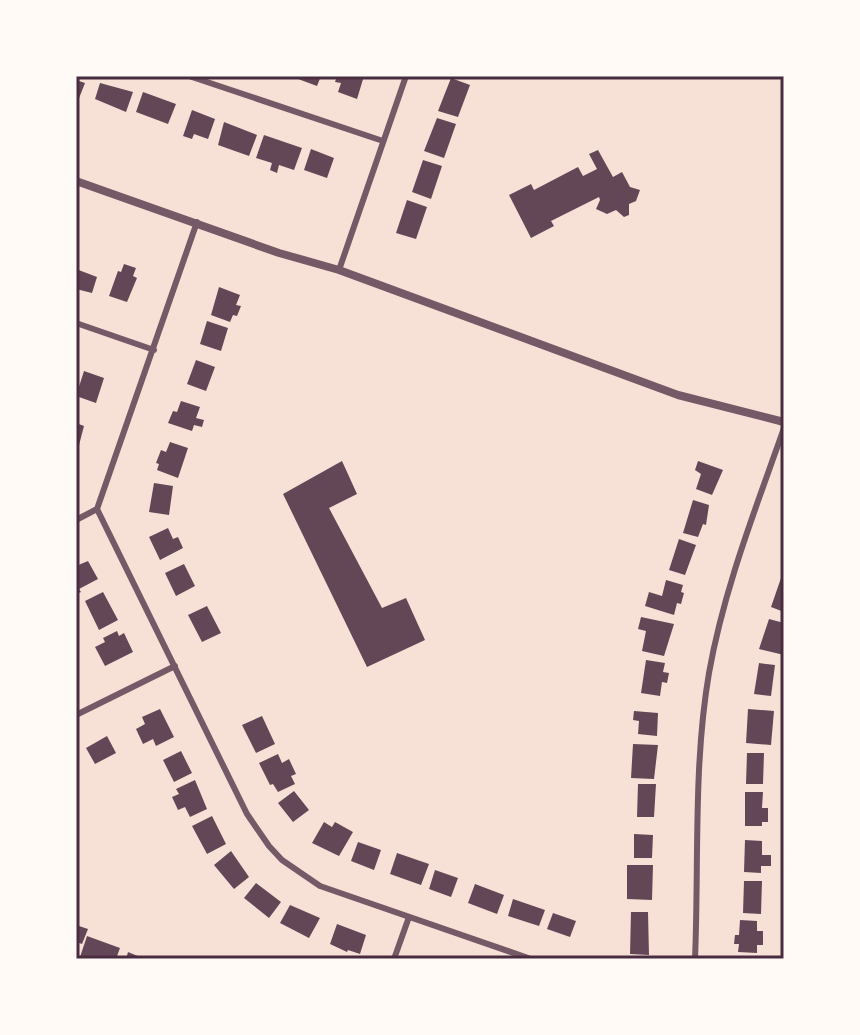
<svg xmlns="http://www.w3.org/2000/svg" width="860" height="1035" font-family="Lato,sans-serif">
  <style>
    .building { fill: #644757 }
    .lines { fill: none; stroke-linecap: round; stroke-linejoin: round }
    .minor { stroke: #755966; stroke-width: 6 }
    .tertiary { stroke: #755966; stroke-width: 8 }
    .neatline { fill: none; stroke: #4a2c40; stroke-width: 3 }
  </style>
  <rect width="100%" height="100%" fill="#f7e1d7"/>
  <!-- building -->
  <path class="building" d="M290,76H321L317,86Z
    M337,76H364L357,99L338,92L341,83L335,82Z
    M451,78L470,85L458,117L438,111Z
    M76,80L85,83L76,106Z
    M100,83L133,92L126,112L95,99Z
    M143,92L176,104L168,124L136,112Z
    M192,110L215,119L208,139L194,134L192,139L183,136Z
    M437,118L456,124L444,158L424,151Z
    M224,122L257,135L249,156L218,145Z
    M264,135L302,148L294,170L279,165L277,173L270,170L272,163L256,158Z
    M311,149L334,158L327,178L304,170Z
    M598,150L613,177L622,172L630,187L640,190L636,201L629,204V215L624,217L616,210L607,214L596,209L600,200L599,197L551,221L554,226L531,238L509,195L531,184L534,190L578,167L583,176L597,169L589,154Z
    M423,160L442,166L431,199L412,192Z
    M407,200L427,207L416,239L396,233Z
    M124,264L136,268L133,276L137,278L127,302L109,296L118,271L121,272Z
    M76,269L97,277L92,293L76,289Z
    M219,287L240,295L236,305L241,306L237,316L233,315L230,322L211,315Z
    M207,321L228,328L221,351L200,344Z
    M196,360L215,367L206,391L187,384Z
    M84,371L104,378L96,403L76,396Z
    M181,401L200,407L196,418L204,420L202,427L194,425L192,431L168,423L173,411L177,412Z
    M76,423L84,426L78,449L76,448Z
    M170,442L188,448L178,478L157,470L159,464L156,463L161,450L166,452Z
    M342,461L357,494L329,508L382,608L406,598L425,640L367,667L283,494Z
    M698,461L723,470L712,495L696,489L701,474L695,470Z
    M154,483L173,486L169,515L149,512Z
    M693,500L709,505L706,525L703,524L698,537L683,533Z
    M168,528L173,539L178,537L183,548L160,560L149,537Z
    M679,539L696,545L685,575L669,570Z
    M88,561L98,579L79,589L81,592L76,594V566Z
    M184,564L195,586L176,596L165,573Z
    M781,578L784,579V612L771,607Z
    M666,580L683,585L681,592L684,593L681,604L677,603L674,615L645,606L649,592L662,596Z
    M103,592L118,620L99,630L85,601Z
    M207,606L221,633L202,642L188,615Z
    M641,617L674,624L664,656L642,651L646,631L638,629Z
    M769,619L784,623V655L759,649Z
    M117,631L119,636L124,633L133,652L105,666L95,647L105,642L103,638Z
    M646,660L665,663L663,672L669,673L667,683L662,682L660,696L641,693Z
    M759,663L775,665L771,696L754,694Z
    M160,709L174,737L156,746L153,739L143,744L136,729L145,724L142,717Z
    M748,709L774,711L771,745L746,743Z
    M634,711L658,713L657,736L638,734L639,721L633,720Z
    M262,716L275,744L256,753L242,725Z
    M107,736L116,753L95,764L86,748Z
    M633,744L658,745L654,779L631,778Z
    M181,751L192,773L174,782L163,760Z
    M747,753H764L763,784H746Z
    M278,754L282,763L289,759L296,774L291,776L295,784L278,792L273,784L270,785L259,763Z
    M195,780L207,809L190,817L185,807L178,810L172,797L179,794L176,789Z
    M638,784H656L654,817H637Z
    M294,791L309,810L293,822L278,803Z
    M745,792H763L762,808H768V822H762V826H745Z
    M212,816L226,844L207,854L192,826Z
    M324,822L332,827L335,822L353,832L339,856L312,843Z
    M634,834L653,835L652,858H634Z
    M745,840L762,841V855H771V866H761V873L744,872Z
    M358,842L381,850L374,870L351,861Z
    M231,851L249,877L234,889L214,865Z
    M397,853L429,864L421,885L390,874Z
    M627,865H653L652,900L627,899Z
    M435,870L458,878L451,897L429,889Z
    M744,881H762L761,914L743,913Z
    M256,883L281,902L269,918L244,898Z
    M475,884L504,895L497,914L468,903Z
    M513,899L545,910L539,926L508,916Z
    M290,905L320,918L309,938L280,923Z
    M631,912H648L649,955L630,954Z
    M553,913L576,921L570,937L547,929Z
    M740,920L757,921V931H763V945H757V953L738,952L739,944H734L735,935H739Z
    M337,924L366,935L360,954L348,950L347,952L330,944Z
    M76,925L88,929L82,944L76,942Z
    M87,936L120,948L116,959L80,957Z
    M128,952L145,959H126Z"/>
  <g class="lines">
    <!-- minor -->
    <path class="minor" d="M189,76L383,141
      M339,270L406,76
      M76,323L154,350
      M97,509L247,814L269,846L282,860L320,886L531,959
      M76,520L97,509L197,222
      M76,715L175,666
      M394,959L409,917
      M695,959C699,864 693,766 709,673C724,588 756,508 784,428"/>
    <!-- tertiary -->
    <path class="tertiary" d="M76,181L279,253L339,270L678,395L784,422"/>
  </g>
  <!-- border -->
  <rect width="860" height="1035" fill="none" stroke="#fffaf5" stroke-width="156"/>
  <rect x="78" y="78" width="704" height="879" class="neatline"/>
</svg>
